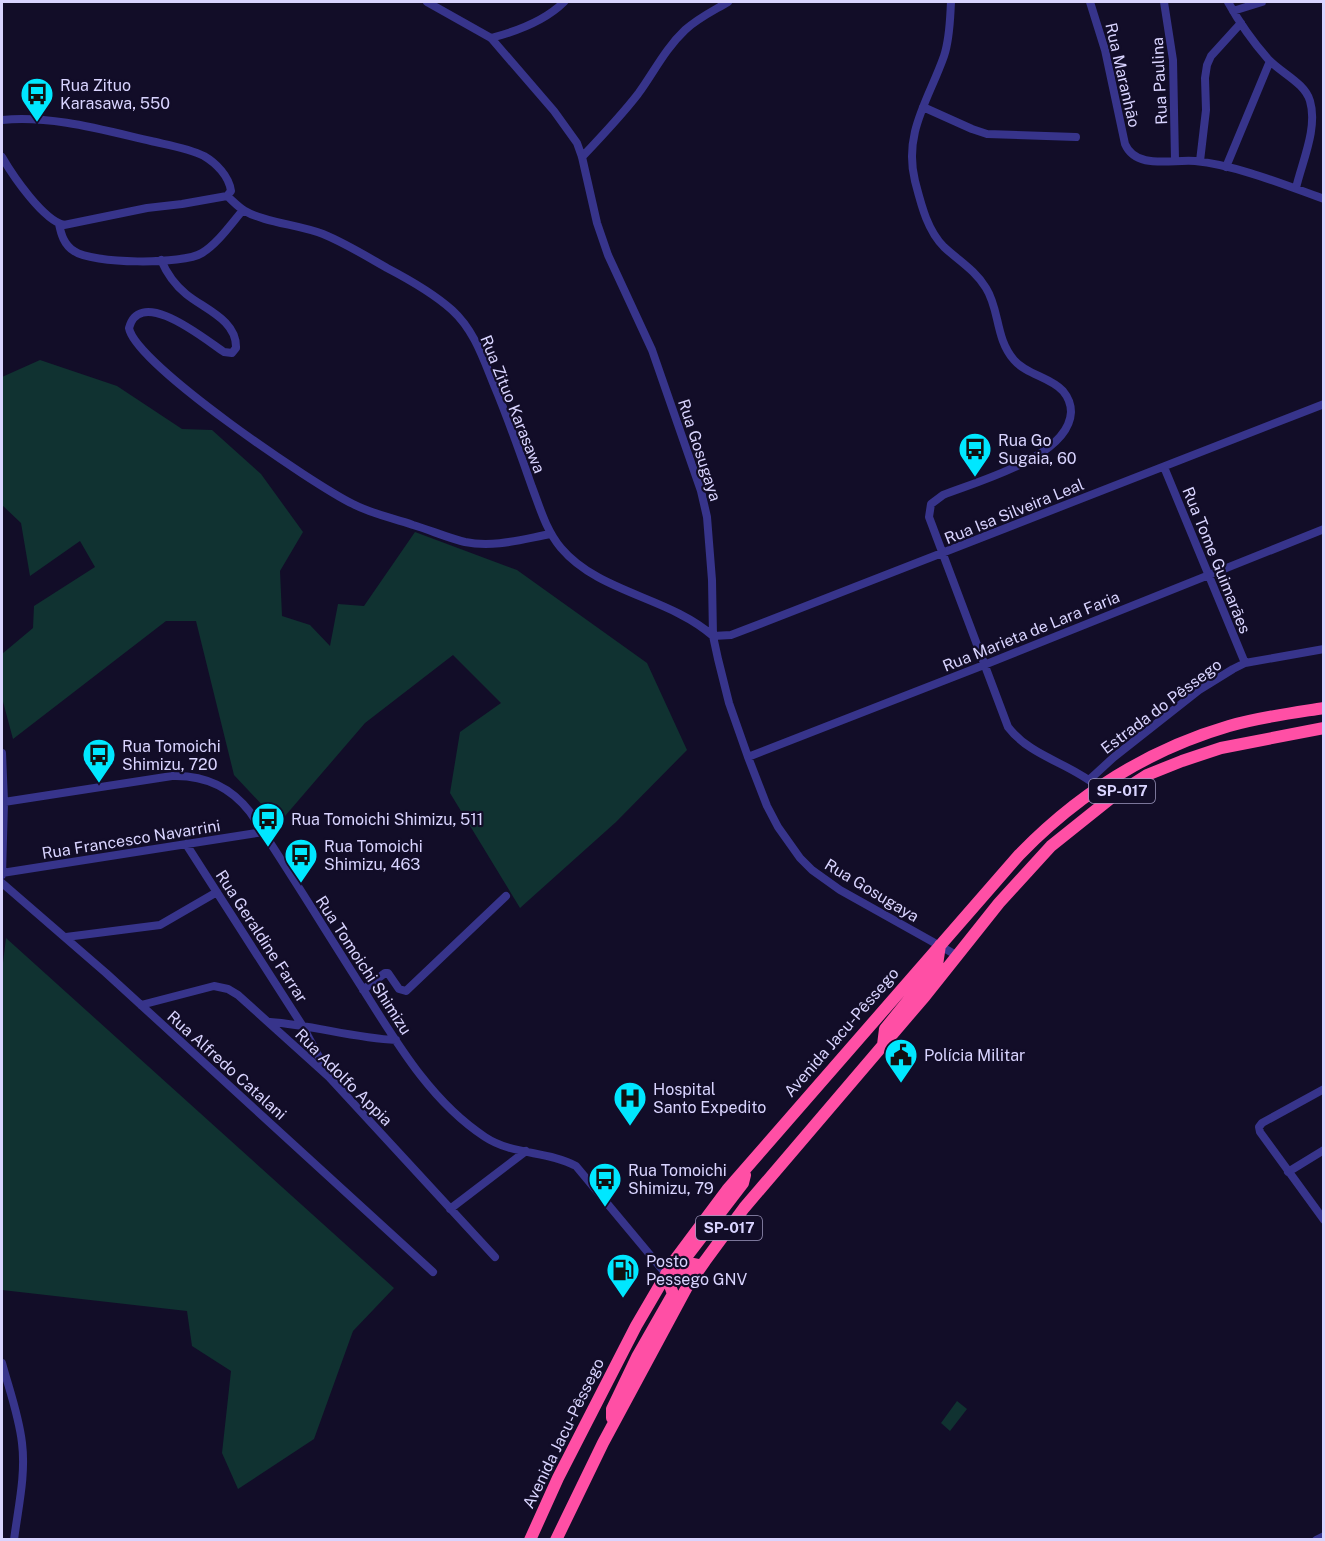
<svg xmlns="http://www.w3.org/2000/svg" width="1325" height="1541" font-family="'Public Sans',sans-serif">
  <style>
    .green { fill: #103231 }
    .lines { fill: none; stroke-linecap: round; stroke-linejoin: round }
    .minor { stroke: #37348b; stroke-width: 8 }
    .highway { stroke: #ff4fa5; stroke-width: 12 }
    .labels { text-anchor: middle; stroke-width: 4.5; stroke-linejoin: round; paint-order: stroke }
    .shield { fill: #120d28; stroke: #9d98be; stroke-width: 1.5 }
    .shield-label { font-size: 15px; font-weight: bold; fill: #d9d4ff }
    .street-label { font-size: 16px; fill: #d9d4ff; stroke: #120d28 }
    .poi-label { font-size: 16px; fill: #d9d4ff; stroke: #120d28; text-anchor: start }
  </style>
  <rect width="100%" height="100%" fill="#120d28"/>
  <!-- green -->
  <path class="green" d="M40,360L117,386L182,429L212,430L261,474L303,532L280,571L282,616L310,625L330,646L338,604L364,606L415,532L517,570L647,663L687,750L616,822L520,908L450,793L460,732L501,703L453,655L365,723L279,823L234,775L196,621H166L13,739L2,698V654L33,628L34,606L95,567L80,541L30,576L21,523L2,505V377Z
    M6,938L394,1288L353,1331L314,1439L238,1489L222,1453L231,1371L192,1346L187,1311L2,1290V971Z
    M957,1401L967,1409L950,1431L941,1423Z"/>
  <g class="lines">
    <!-- minor -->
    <path class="minor" d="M427,2L491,38L554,111L577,143L582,157L597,223L608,255L652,350L701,491L707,517L712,580L713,636L718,659L729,703L748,757L767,806L778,827L800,858L812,870L840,890L958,956
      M951,2C950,19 950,38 944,56C929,99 903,133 915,181C921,204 927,230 944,247C959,261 975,270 986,288C1000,310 995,338 1014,360C1027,375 1050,377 1063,391C1068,397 1071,405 1071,412C1069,457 978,481 943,495L931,504L929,517L1008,727C1031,757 1070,763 1098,787
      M1090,2L1105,50L1125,144C1136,170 1172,159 1195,161C1236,165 1285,185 1324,199
      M1164,2L1173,60L1175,160
      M1228,2C1239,22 1253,42 1268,59C1281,73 1305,83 1310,101C1318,128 1302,162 1296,188
      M1233,11L1262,2
      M491,38C518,31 545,21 564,2
      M923,107L972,129L987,134L1076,137
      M2,120C51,115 103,130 151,141C168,145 188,148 204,156C216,163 229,176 231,191L227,196L182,204L147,208L64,225C43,220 13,176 2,157
      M582,157C601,137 621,116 638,94C654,72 665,49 685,30C698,18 713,11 728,2
      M1200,161L1206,110L1205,78L1207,65L1211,56L1241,23
      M1226,167L1270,61
      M227,196C233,201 238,207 245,211C263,222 300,225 323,234C345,243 366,256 387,268C410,280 433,293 452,310C474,330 483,358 494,385C508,418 520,453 532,487C540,508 546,530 561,548C599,593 669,597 713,636L731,635L765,622L1324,404
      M59,224C61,234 64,245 74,251C92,264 183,265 202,253C218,243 231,224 243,210
      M161,260C167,274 175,285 186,294C204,309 237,320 236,348L232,353L224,352C207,341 140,285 129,328C135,364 314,485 353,504C372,514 393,518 413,525C430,530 448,538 465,542C494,548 523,539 551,534
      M1164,467L1245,663
      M2,753L4,802L2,875
      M748,757L984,665L1324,529
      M1089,780L1114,757L1199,690L1233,669L1245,663L1324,649
      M4,802L172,776C204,775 230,786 250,812C288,869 324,928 361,986C395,1040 430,1101 485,1137C512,1155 548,1151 576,1166L666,1274
      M186,844L302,1025L326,1070
      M2,873L263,832
      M2,883L106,973L433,1272
      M66,937L160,925L217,892
      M363,990L385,973H388L399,989L406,991L506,896
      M141,1005L214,986L228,989L238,995L329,1077L495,1257
      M270,1022C313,1025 353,1038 396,1040
      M1324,1089L1262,1123L1259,1127L1260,1132L1324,1220
      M1288,1172L1324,1150
      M450,1209L526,1151
      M2,1363C9,1389 19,1416 22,1443C26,1475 18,1508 14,1540
      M1316,1540L1324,1536"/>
    <!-- highway -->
    <path class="highway" d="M883,1045L885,1029L937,965L940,945
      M698,1265L688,1263L687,1256L743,1183L745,1175
      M666,1274L689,1271L698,1265
      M612,1418V1409L637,1357L673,1294L666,1274
      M530,1540L558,1478L636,1326L674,1261L727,1190L1019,855C1078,794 1147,750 1229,726C1260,717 1292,713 1324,708
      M556,1540L603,1443L687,1287L705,1261L744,1208L925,996L999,903L1051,846L1111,798L1147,775L1182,761L1221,748L1324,728"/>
  </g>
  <!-- icons -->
  <defs>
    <g id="bus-pin" transform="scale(1.725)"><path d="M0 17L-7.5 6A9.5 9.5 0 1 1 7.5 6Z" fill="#00e7ff" stroke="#120d28"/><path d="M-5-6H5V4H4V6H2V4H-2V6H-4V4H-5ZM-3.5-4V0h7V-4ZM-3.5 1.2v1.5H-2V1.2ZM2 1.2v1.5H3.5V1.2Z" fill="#111"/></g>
    <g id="civic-pin" transform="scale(1.725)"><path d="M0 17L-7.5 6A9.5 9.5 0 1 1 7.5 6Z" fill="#00e7ff" stroke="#120d28"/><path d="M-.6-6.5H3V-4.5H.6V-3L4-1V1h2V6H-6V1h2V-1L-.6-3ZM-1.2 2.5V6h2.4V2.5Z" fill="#111"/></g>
    <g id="hospital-pin" transform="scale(1.725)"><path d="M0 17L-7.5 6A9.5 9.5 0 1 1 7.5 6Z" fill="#00e7ff" stroke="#120d28"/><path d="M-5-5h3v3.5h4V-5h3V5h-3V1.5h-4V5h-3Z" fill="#111"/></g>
    <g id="fuel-pin" transform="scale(1.725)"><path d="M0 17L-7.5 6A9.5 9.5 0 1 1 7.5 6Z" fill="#00e7ff" stroke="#120d28"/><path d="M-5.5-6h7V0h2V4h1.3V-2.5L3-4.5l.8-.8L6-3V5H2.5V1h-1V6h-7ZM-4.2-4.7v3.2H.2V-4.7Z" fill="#111"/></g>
  </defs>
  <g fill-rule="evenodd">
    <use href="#bus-pin" x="37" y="94"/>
    <use href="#bus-pin" x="975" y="449"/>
    <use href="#bus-pin" x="99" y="755"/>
    <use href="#bus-pin" x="268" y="819"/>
    <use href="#bus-pin" x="301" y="855"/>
    <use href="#civic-pin" x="901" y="1055"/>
    <use href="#hospital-pin" x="630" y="1098"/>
    <use href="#bus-pin" x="605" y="1179"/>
    <use href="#fuel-pin" x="623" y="1270"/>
  </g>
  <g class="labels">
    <!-- shield labels -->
    <g class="shield">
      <rect x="1089" y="779" width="66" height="24" rx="4.5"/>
      <rect x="696" y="1216" width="66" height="24" rx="4.5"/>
    </g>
    <g class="shield-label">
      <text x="1122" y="796">SP-017</text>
      <text x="729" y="1233">SP-017</text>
    </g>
    <!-- street labels -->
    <g class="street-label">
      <text transform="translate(1123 75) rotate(77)" y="6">Rua Maranhão</text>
      <text transform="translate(1159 81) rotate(-93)" y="6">Rua Paulina</text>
      <text transform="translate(513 404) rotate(68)" y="6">Rua Zituo Karasawa</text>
      <text transform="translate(700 450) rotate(72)" y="6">Rua Gosugaya</text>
      <text transform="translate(1014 511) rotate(-22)" y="6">Rua Isa Silveira Leal</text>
      <text transform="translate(1217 560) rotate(68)" y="6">Rua Tome Guimarães</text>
      <text transform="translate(1031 631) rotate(-22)" y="6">Rua Marieta de Lara Faria</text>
      <text transform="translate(1161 706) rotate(-37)" y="6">Estrada do Pêssego</text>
      <text transform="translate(131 839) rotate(-9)" y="6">Rua Francesco Navarrini</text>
      <text transform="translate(872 890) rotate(31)" y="6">Rua Gosugaya</text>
      <text transform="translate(262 936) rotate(57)" y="6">Rua Geraldine Farrar</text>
      <text transform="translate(364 965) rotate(57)" y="6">Rua Tomoichi Shimizu</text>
      <text transform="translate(841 1032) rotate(-49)" y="6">Avenida Jacu-Pêssego</text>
      <text transform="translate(227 1065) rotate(42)" y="6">Rua Alfredo Catalani</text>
      <text transform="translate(344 1077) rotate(45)" y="6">Rua Adolfo Appia</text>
      <text transform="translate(563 1433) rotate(-64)" y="6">Avenida Jacu-Pêssego</text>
    </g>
    <!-- poi labels -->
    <g class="poi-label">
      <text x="60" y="91">Rua Zituo<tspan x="60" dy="18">Karasawa, 550</tspan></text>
      <text x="998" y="446">Rua Go<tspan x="998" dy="18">Sugaia, 60</tspan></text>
      <text x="122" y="752">Rua Tomoichi<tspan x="122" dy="18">Shimizu, 720</tspan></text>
      <text x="291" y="825">Rua Tomoichi Shimizu, 511</text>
      <text x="324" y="852">Rua Tomoichi<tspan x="324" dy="18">Shimizu, 463</tspan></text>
      <text x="924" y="1061">Polícia Militar</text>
      <text x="653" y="1095">Hospital<tspan x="653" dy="18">Santo Expedito</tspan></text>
      <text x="628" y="1176">Rua Tomoichi<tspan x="628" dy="18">Shimizu, 79</tspan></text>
      <text x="646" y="1267">Posto<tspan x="646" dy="18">Pessego GNV</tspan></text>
    </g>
  </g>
  <!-- border -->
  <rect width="1325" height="1541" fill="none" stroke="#d9d4ff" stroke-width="6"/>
</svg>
